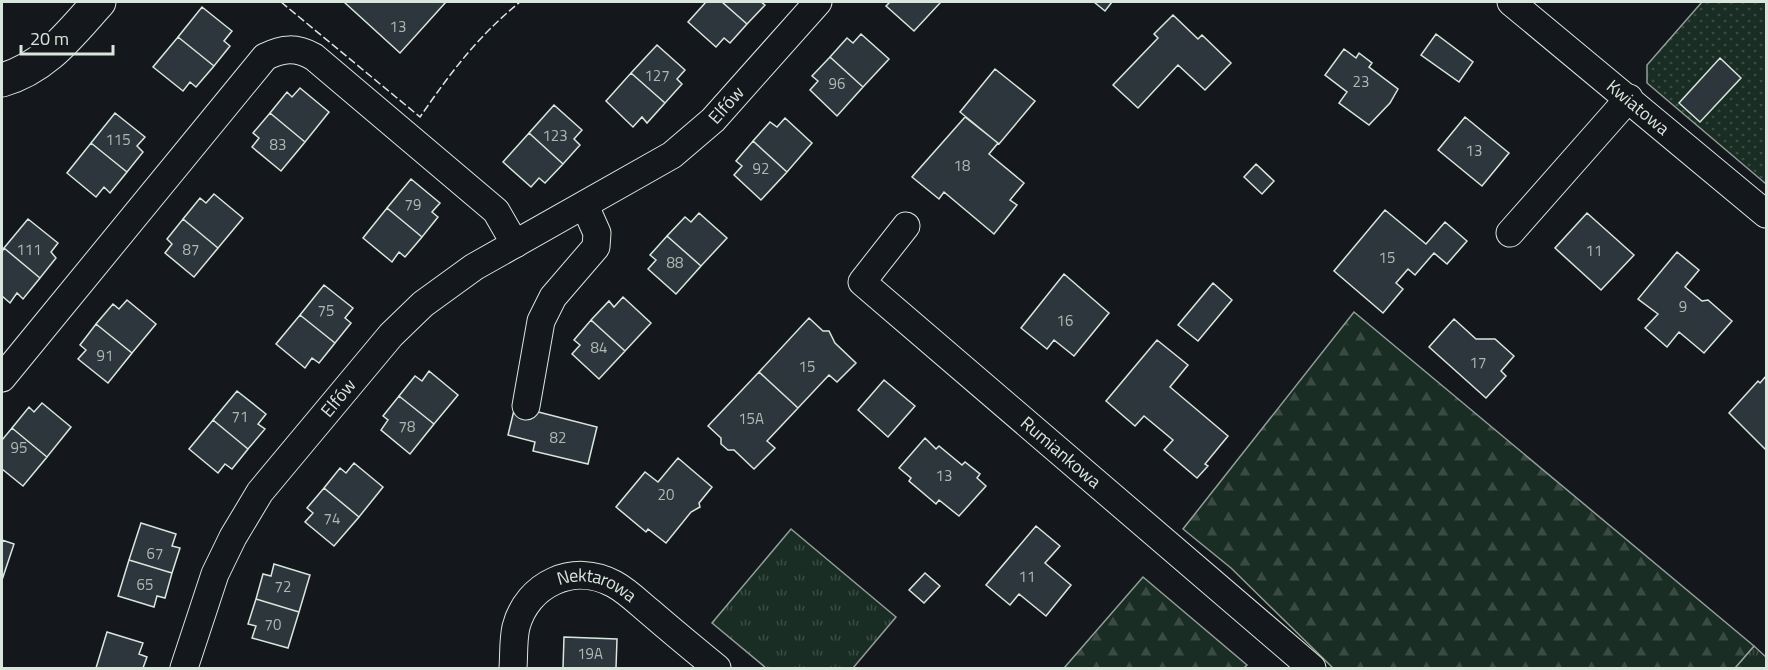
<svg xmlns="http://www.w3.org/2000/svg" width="1768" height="670" font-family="'Titillium Web',sans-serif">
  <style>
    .grass { fill: url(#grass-tufts); stroke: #939e99; stroke-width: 1.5 }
    .forest { fill: url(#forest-firs); stroke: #939e99; stroke-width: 1.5 }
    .garden { fill: url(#garden-dots); stroke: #939e99; stroke-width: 1.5 }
    .building { fill: #2c363c; stroke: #d8e6dc; stroke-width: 1.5 }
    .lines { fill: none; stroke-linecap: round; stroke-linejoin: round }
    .street-casing { stroke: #d8e6dc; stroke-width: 29 }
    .secondary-casing { stroke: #d8e6dc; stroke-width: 35 }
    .street { stroke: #14181c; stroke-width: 27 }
    .secondary { stroke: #14181c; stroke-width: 33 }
    .fence { stroke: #d8e6dc; stroke-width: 1.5; stroke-dasharray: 8 3; stroke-linecap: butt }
    .labels { text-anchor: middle; stroke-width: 4.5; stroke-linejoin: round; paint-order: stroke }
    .number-label { font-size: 15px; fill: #adbab4 }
    .street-label { font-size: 18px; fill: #d8e6dc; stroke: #14181c }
  </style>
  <defs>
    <pattern id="grass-tufts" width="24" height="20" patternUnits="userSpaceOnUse" patternTransform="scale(1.5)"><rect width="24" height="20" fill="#1a2d24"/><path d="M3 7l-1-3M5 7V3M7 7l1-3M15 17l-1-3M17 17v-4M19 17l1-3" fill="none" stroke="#3b4b43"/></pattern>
    <pattern id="forest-firs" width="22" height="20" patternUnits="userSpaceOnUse" patternTransform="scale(1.5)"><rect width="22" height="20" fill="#1a2d24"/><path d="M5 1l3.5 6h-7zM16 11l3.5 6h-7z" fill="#3b4b43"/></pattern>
    <pattern id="garden-dots" width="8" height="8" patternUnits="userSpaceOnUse" patternTransform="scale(1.5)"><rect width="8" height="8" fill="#1a2d24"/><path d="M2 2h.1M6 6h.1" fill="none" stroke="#3b4b43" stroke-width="1.8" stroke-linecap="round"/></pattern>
  </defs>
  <rect width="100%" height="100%" fill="#14181c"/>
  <!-- grass -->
  <path class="grass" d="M791,529L896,617L853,668H766L712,623Z
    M1754,646L1766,657V668H1735Z"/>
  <!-- forest -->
  <path class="forest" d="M1354,312L1754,646L1735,668H1333L1231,568L1183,529Z
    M1143,577L1247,665L1244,668H1064Z"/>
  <!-- garden -->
  <path class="garden" d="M1702,2H1766V184L1647,83V65Z"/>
  <!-- building -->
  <path class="building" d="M344,2H446L400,53Z
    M706,2H722L747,24L730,43L724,38L716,47L688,22Z
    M722,2H761L765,5L747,24Z
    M890,2H938L940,3L914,31L886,6Z
    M1094,2H1112L1105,11Z
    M202,7L232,31L224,41L230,46L214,66L178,37Z
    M1173,15L1198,39L1202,35L1231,63L1205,90L1178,65L1138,108L1113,85L1158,38L1154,34Z
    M861,34L889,59L863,87L830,57L847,38L853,43Z
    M1436,34L1473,62L1459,82L1421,55Z
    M178,37L214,66L196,87L190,82L183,91L153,67Z
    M657,45L685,70L677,79L682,84L665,103L631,73Z
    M1344,49L1356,58L1359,53L1372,63L1369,67L1398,89L1390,103L1369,125L1339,103L1347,92L1325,75Z
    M830,57L863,87L837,116L810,90L818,81L812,76Z
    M1720,58L1741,78L1700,122L1679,103Z
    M995,69L1035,101L999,144L960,112Z
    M631,73L665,103L647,123L642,117L633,127L606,101Z
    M300,88L329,112L305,142L270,113L287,92L292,97Z
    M554,105L582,130L574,139L580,145L563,164L529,133Z
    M115,113L145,137L137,146L143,152L127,172L91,143Z
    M270,113L305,142L281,171L252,147L259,138L253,133Z
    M965,117L998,143L989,154L1024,183L1010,200L1017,205L994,234L944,192L939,199L912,177Z
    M1465,117L1509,153L1482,186L1438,150Z
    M785,118L812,143L787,172L753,141L770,122L777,127Z
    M529,133L563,164L545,183L539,178L531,187L503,162Z
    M753,141L787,172L761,200L734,175L742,166L736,161Z
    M91,143L127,172L110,193L104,187L96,197L67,173Z
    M1256,164L1274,181L1262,194L1244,177Z
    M411,179L440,203L432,212L438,217L422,237L387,208Z
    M214,194L243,218L218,248L183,219L200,198L206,203Z
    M387,208L422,237L405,257L399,252L392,262L363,238Z
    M1385,210L1426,244L1445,222L1467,241L1447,264L1434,253L1415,275L1408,269L1396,283L1403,289L1383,313L1334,271Z
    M699,213L727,238L701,266L667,236L685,217L691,222Z
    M1587,213L1634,255L1601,290L1555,248Z
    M28,219L58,243L51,252L56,258L40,278L4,248Z
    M183,219L218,248L194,277L165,253L172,244L167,239Z
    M667,236L701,266L676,294L648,269L656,260L650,255Z
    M4,248L40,278L23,299L17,293L10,303L2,296V252Z
    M1677,252L1699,270L1685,287L1702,301L1708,300L1732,321L1704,353L1679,332L1667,347L1645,328L1658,314L1638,299Z
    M1064,274L1109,313L1074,356L1054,340L1047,349L1021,328Z
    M1213,283L1232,300L1198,341L1178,325Z
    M324,285L353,308L345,318L351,323L335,343L300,315Z
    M623,297L651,323L625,351L591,320L609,301L614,307Z
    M127,300L156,324L132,353L96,324L113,304L119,309Z
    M300,315L335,343L319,363L312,358L305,368L276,344Z
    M809,318L823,331H829L835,343L856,363L837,382L829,375L798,408L759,372Z
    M1454,319L1476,339H1495L1514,356L1501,371L1506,376L1486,398L1429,347Z
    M591,320L625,351L599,379L572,354L580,345L574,340Z
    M96,324L132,353L108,383L78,359L86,350L80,345Z
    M1157,340L1188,365L1170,387L1228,436L1205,464L1208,466L1197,478L1164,450L1173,440L1144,416L1135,426L1106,401Z
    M429,371L458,395L434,424L399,396L415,376L422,381Z
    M759,372L798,408L767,441L775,448L754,469L734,450H728L721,444V438L708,426Z
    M1766,376V450L1729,413L1758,381L1760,383Z
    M884,380L915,406L888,437L858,410Z
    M237,391L266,414L258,424L265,429L248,449L213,420Z
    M399,396L434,424L410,454L381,430L388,420L383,416Z
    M42,403L71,427L47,457L12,428L29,407L34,412Z
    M515,406L597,427L588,464L533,451L535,442L508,435Z
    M213,420L248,449L232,469L225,464L218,473L189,449Z
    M12,428L47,457L23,486L2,469V440Z
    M925,438L936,449L939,446L962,465L965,462L980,474L977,478L986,486L959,516L939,500L936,504L909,481L911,478L899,468Z
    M678,458L712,487L699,503L700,507L691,512L666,543L648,529L646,532L616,507L645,472L658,482Z
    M354,463L383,487L359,517L324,488L340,468L346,473Z
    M324,488L359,517L334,546L305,522L313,513L307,508Z
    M141,523L176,534L172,546L180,548L172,573L129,560Z
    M1036,526L1060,546L1045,563L1071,585L1046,616L1019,594L1010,605L986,585Z
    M2,540L14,544L2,580Z
    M129,560L172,573L165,598L157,596L154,607L118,596Z
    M274,564L310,575L299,612L256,599L263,574L271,576Z
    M925,573L940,586L924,603L909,590Z
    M256,599L299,612L288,648L252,638L256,626L248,624Z
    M107,632L143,643L139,654L147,657L143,668H96Z
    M564,637L617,639L616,668H563Z"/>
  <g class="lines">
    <!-- street casing -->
    <g class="street-casing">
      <g id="street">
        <path id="s1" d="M1511,2L1766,214"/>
        <path id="s2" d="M906,226L862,282L1312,668"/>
        <path d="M1510,233L1629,98"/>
        <path d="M2,378L265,57C283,48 296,47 314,57L496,211L515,244"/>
        <path d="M526,406L541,321L553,297L596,247L597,233L585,206"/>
        <path id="s3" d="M184,668L215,574L233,537L260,492L391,335L423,304L474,267L672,155L713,120L818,2"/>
        <path id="s4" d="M513,668C514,655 513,640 516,627C527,584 574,562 614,584C627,591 639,603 650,612C672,631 695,650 717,668"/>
      </g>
    </g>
    <!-- secondary casing -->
    <g class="secondary-casing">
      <path id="secondary" d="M2,80C45,68 70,34 99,2"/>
    </g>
    <!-- street -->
    <use href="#street" class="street"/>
    <!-- secondary -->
    <use href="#secondary" class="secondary"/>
    <!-- fence -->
    <path class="fence" d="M281,2L420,117C451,72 478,36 520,2"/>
  </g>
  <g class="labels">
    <!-- number labels -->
    <g class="number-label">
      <text x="398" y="32">13</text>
      <text x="657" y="81">127</text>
      <text x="1361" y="87">23</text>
      <text x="837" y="89">96</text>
      <text x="555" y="141">123</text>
      <text x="118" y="145">115</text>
      <text x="278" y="150">83</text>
      <text x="1474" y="156">13</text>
      <text x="962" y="171">18</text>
      <text x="761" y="174">92</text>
      <text x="413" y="210">79</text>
      <text x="29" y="255">111</text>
      <text x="191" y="255">87</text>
      <text x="1594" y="256">11</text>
      <text x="1387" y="263">15</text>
      <text x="675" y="268">88</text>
      <text x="1683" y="312">9</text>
      <text x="326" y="316">75</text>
      <text x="1065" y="326">16</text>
      <text x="599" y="353">84</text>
      <text x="105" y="361">91</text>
      <text x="1478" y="368">17</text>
      <text x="807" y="372">15</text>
      <text x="240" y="422">71</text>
      <text x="751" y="424">15A</text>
      <text x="407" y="432">78</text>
      <text x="558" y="443">82</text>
      <text x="19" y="453">95</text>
      <text x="944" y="481">13</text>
      <text x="666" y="500">20</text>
      <text x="332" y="524">74</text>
      <text x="155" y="559">67</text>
      <text x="1027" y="582">11</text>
      <text x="145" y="590">65</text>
      <text x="283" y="592">72</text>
      <text x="273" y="630">70</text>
      <text x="590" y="659">19A</text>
    </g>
    <!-- street labels -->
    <g class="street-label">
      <text dy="6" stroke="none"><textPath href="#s3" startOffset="806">Elfów</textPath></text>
      <text dy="6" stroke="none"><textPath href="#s1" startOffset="165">Kwiatowa</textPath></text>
      <text dy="6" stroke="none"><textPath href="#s3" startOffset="315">Elfów</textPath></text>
      <text dy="6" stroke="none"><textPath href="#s2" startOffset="333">Rumiankowa</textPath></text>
      <text dy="6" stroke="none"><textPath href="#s4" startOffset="148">Nektarowa</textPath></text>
    </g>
  </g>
  <!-- border -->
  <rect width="1768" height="670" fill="none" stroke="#d8e6dc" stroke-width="6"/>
  <!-- scale -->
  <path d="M21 45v9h92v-9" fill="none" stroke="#d8e6dc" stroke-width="3"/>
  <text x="30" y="45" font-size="18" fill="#d8e6dc" stroke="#14181c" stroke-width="4.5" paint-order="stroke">20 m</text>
</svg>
